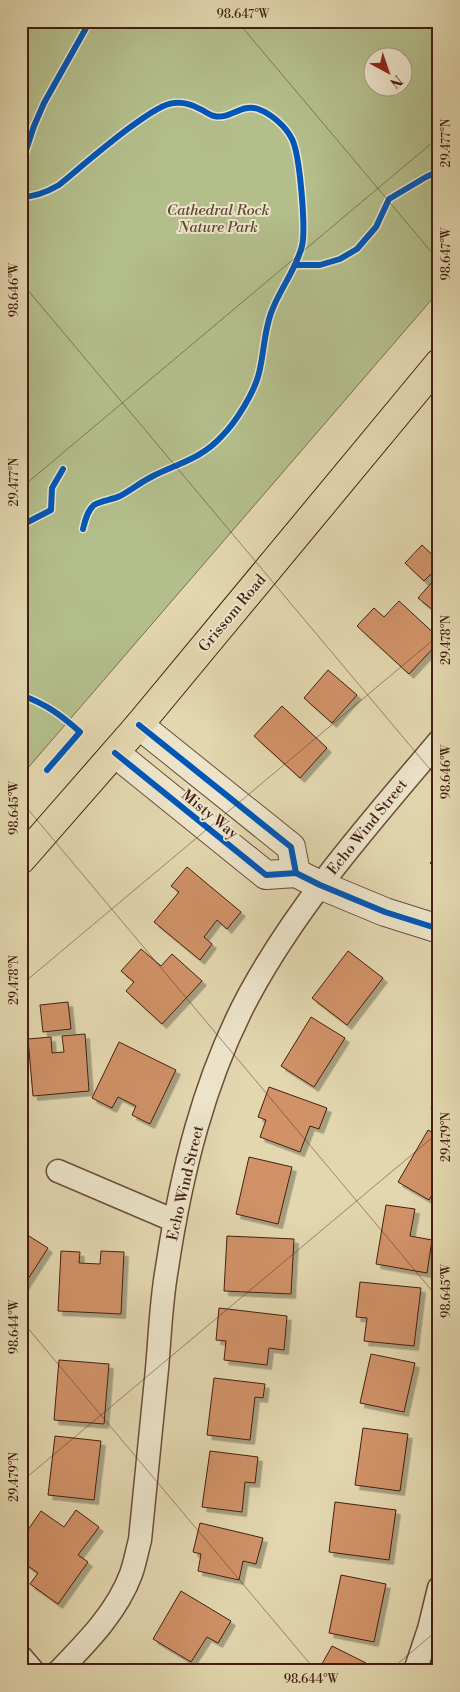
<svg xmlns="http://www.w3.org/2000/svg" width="460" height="1692" font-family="'Libre Bodoni',serif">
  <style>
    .green { fill: #b3be8b; stroke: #7b6e4e; fill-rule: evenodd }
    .building { fill: #d19267; stroke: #431f12; filter: url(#shadow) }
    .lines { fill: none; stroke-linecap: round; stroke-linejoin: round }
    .minor-casing { stroke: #6b4d39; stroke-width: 25 }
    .tertiary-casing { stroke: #6b4d39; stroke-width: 30 }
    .primary-casing { stroke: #431f12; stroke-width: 30 }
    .minor { stroke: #ede5cb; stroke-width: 22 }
    .tertiary { stroke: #ede5cb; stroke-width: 28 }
    .primary { stroke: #e3d7af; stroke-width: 28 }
    .cycleway-casing { stroke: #ede5cb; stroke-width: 9 }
    .cycleway { stroke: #0057b8; stroke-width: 6 }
    .ticks { fill: none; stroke: #431f12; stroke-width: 1; stroke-opacity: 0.45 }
    .labels { text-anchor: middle; stroke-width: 4; stroke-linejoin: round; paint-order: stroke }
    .park-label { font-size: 15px; font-style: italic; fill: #5f4730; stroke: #ede5cb }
    .street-label { font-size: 15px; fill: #431f12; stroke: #ede5cb }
    .neatline { fill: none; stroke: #431f12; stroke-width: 2 }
    .ticks-label { font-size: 12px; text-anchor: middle; fill: #431f12 }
  </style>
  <defs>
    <filter id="shadow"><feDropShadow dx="4.5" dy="4.5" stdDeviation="0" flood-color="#0004"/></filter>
  </defs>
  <rect width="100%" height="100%" fill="#e3d7af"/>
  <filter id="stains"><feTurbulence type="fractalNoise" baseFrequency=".004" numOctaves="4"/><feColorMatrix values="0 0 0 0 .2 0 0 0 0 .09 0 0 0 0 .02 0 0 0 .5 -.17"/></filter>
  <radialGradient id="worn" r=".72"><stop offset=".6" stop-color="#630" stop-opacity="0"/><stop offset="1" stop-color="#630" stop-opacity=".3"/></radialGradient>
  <!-- green -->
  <path class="green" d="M21,21H439V291L21,776ZM372,58H402V88H372Z"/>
  <!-- building -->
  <path class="building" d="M422,545L439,561V566L424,581L405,563Z
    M433,581L439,585V615L418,598Z
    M399,601L439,638V642L409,674L357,626L374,608L384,617Z
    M328,670L357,695L332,723L304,698Z
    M282,706L327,748L300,778L254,736Z
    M439,824V838L432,832Z
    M439,853V870L430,863Z
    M187,867L241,912L227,929L217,920L204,937L212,944L200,960L154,922L179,892L171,886Z
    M141,949L161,966L172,954L202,981L162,1024L126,991L134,982L121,971Z
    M348,951L383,978L347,1025L312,998Z
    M68,1002L71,1029L43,1032L40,1005Z
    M311,1017L345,1038L314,1087L281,1066Z
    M85,1034L89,1091L33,1096L28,1039L51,1037L52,1053L64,1052L62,1036Z
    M119,1042L176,1070L150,1124L132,1115L136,1106L118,1097L112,1108L92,1098Z
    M269,1087L327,1108L319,1129L310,1126L300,1152L260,1137L266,1120L258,1117Z
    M439,1093V1113L431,1109Z
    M428,1130L439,1136V1183L429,1200L398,1182Z
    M249,1157L292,1167L278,1224L236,1214Z
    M386,1205L415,1209L410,1236L432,1240L427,1273L376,1264Z
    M21,1231L48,1248L21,1290Z
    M227,1236L294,1239L291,1294L224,1291Z
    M61,1251L80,1252L79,1263L100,1264L101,1251L124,1252L121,1314L58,1311Z
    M360,1282L421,1288L414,1346L364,1341L367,1318L356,1317Z
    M219,1308L287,1316L284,1350L269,1348L267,1365L224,1360L226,1341L216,1340Z
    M371,1354L415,1363L404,1412L360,1403Z
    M59,1360L109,1364L104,1424L54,1420Z
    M214,1378L265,1384L263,1398L255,1397L250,1440L207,1435Z
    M363,1428L408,1434L400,1491L355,1485Z
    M55,1436L101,1441L94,1500L48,1495Z
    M210,1451L258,1457L255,1483L245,1482L242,1512L202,1507Z
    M335,1502L396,1510L389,1560L329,1552Z
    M76,1510L99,1527L78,1555L88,1562L58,1604L30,1584L38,1573L21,1561V1540L41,1511L64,1527Z
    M200,1523L263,1538L256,1564L243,1561L239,1580L198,1571L201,1554L193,1552Z
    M341,1575L386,1584L374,1642L329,1633Z
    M181,1591L231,1621L218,1643L207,1637L191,1662L153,1639Z
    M332,1646L366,1663L362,1671H318Z"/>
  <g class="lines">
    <!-- minor casing -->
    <g class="minor-casing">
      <path id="minor" d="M58,1171L175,1221
        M21,1657L33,1671
        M59,1671C87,1642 117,1612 131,1574C135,1563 137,1551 140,1540C146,1483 151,1426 157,1369C160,1335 161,1301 167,1268C181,1174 204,1079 249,995C300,901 371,822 439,741
        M415,1671L429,1629L439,1588"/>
    </g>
    <!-- tertiary casing -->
    <g class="tertiary-casing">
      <path id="tertiary" d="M139,725L291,847L296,873
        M115,753L266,875L296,873L320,885L385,912L439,929"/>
    </g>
    <!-- primary casing -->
    <g class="primary-casing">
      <path id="primary" d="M21,860L139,725L439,363"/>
    </g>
    <!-- minor -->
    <use href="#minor" class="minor"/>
    <!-- tertiary -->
    <use href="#tertiary" class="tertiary"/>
    <!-- primary -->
    <use href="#primary" class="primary"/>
    <!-- cycleway casing -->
    <g class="cycleway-casing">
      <path id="cycleway" d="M21,165L34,126L44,103L90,21
        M21,197C35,197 47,192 59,185C79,169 153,103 174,103C183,102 193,105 200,109C205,111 209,115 214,116C230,120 241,103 258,109C272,114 286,127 292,139C300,155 306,229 302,246C296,270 279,290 271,313C264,332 264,353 259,373C254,393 236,422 222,436C201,459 179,463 153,476C141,482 131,490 120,496C112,500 102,500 94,505C87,511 85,521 83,529
        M295,265H320L340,259L357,249L376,227L389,199L426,177L439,171
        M21,531L24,524L51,510L52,488L63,469
        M21,695C46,704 61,715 80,732L47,770
        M139,725L291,847L296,873
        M115,753L266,875L296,873L320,885L385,912L439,929"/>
    </g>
    <!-- cycleway -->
    <use href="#cycleway" class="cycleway"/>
  </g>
  <!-- ticks -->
  <path class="ticks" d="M237,21L439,261M21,282L439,780M21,488L439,137M21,801L439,1299M21,985L439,635M21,1320L316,1671M21,1482L439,1132M389,1671L439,1629"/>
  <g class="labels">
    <!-- park labels -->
    <g class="park-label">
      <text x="218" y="215">Cathedral Rock<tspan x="218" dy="17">Nature Park</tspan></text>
    </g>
    <!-- street labels -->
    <g class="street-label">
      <text transform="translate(232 613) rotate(-50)" y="5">Grissom Road</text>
      <text transform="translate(210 814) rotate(39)" y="5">Misty Way</text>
      <text transform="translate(367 827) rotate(-51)" y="5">Echo Wind Street</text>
      <text transform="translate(185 1183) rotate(-77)" y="5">Echo Wind Street</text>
    </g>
  </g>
  <!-- margin -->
  <rect width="460" height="1692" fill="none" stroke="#e3d7af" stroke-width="55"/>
  <!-- north arrow -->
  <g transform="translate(388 72) rotate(140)"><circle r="24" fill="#ede5cb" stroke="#a99681"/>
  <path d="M0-4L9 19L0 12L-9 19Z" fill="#8f2418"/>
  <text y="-8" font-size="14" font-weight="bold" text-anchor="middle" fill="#431f12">N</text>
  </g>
  <rect x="28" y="28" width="404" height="1636" class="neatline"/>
  <g class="ticks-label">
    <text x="243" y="18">98.647°W</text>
    <text transform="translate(446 143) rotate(-90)" y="4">29.477°N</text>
    <text transform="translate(446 254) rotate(-90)" y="4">98.647°W</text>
    <text transform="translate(14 290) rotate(-90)" y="4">98.646°W</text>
    <text transform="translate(14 482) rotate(-90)" y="4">29.477°N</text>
    <text transform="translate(446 640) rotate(-90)" y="4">29.478°N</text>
    <text transform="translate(446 772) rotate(-90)" y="4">98.646°W</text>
    <text transform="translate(14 808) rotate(-90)" y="4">98.645°W</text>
    <text transform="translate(14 980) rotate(-90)" y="4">29.478°N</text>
    <text transform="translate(446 1137) rotate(-90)" y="4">29.479°N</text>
    <text transform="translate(446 1291) rotate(-90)" y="4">98.645°W</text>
    <text transform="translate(14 1327) rotate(-90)" y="4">98.644°W</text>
    <text transform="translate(14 1477) rotate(-90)" y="4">29.479°N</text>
    <text x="311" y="1683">98.644°W</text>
  </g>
  <rect width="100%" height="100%" filter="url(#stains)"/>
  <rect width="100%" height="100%" fill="url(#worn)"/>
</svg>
